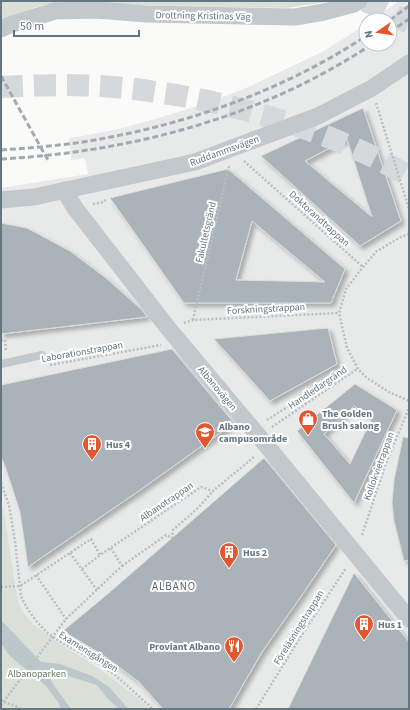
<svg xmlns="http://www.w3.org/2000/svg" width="410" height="710" font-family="'Source Sans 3',sans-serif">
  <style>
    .built { fill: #e8e9e9 }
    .green { fill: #dadfd7 }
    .water { fill: #bbc7cb }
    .building { fill: #aab3b9; stroke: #dcdcda; fill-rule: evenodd; filter: url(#shadow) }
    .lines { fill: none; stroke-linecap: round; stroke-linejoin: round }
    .motorway-tunnel { stroke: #d5d9db; stroke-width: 22; stroke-dasharray: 22 11; stroke-linecap: butt }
    .path { stroke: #bbbfc2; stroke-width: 2.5; stroke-dasharray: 2 2; stroke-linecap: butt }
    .service { stroke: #c3c8cc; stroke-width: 8 }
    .minor { stroke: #c3c8cc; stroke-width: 17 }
    .rail { stroke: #a2aab0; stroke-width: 3; stroke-dasharray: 6 3; stroke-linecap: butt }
    .labels { text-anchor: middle; stroke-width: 4; stroke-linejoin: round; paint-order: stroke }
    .street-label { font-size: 10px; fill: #657683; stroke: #fff }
    .poi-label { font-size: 10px; font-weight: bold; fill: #657683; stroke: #fff; text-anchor: start }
    .park-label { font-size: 10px; fill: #687a64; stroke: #fff }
    .neighbourhood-label { font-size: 11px; letter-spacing: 1px; fill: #57646e; stroke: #fff }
  </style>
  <defs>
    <filter id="shadow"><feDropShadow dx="3.5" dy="3.5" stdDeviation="2" flood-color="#0004"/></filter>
  </defs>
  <rect width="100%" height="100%" fill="#fafaf8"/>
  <!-- built -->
  <path class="built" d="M399,1H409V709H1V188L88,174L85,158L71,160L69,138L83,136L123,128L165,116L206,103L246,88L284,70L324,51L366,24V44H390V20H371Z"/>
  <!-- green -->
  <path class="green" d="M1,1H330L327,2L287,8L48,4L34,8L1,19Z
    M1,502L4,512L16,591L18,603L25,615L33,624L58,643L91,663L133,694L149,709H1Z"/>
  <!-- water -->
  <path class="water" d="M1,620L41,662L60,664L92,676L109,687L126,706L128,709H119L108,699L97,685L61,674H48L53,684L71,709H61L58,702L46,686L9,655L1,643Z"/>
  <!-- building -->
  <path class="building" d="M363,108L401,221L360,246L261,156ZM347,139L372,217L305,161Z
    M228,169L345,269L331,303H184L110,198ZM252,221L325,282L236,280Z
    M1,223L27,228L70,251L106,278L142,310L147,317L1,334Z
    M328,328L337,364L270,401L214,339Z
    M172,349L234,423L143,488L28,567L20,512L5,466L1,457V385Z
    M355,384L397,410L354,503L297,431ZM354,406L372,418L350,464L324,434Z
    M403,437L409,438V560L404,561L394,521L392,503L394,480Z
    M264,458L336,545L302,595L262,652L229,709H163L139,682L103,655L63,631L110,592Z
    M354,573L409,642V709H288Z"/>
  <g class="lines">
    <!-- motorway-tunnel -->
    <path class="motorway-tunnel" d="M365,1L375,5L409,23
      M1,87C38,85 76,84 113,87C134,88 155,92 176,95C240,106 304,125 363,152C379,159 394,168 409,176"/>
    <!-- path -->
    <path class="path" d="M376,103L409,209
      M244,161L363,267
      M93,204L104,202L106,199
      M409,234L401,237L377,251L363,267L346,289L339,313L347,348L358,369L367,378L389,392L409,401
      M193,320L229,166
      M184,323L193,320L339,313
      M1,340H5L6,351
      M50,365L161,345
      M267,420L292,404L301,400L306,404
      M272,427L357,369
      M1,483L9,505L15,541L21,596C26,609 41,629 53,637C69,648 88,656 104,667C121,679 137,695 153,709
      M362,535L385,466L409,408
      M70,553L97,590
      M122,566L166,535L172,538L173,530L199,507L213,491
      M82,569L100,555
      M36,575L66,619
      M1,587L20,586L91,539L100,555L201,487L213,491L254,457
      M1,700L3,702L13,705L21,709
      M1,705L66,619L122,566L111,548
      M256,709L300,638L346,568"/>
    <!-- service -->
    <path class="service" d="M1,364L42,355"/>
    <!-- minor -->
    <path class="minor" d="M1,29L12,24L55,11L97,10L146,14L295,17L324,12L354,4L359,1
      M64,190L75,208L168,328L267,446L409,619
      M1,200L34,197L195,162L318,116L372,88L409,63"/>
    <!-- rail -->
    <path class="rail" d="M390,20L409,6
      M390,32L409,19
      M1,76L49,162
      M1,150C28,148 56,146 83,142C183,126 281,92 366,36
      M1,159C131,152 263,117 372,44"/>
  </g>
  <!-- icons -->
  <defs>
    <g id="shop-pin" transform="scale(1)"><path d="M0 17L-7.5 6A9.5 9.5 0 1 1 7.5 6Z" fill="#e4572e" stroke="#fff"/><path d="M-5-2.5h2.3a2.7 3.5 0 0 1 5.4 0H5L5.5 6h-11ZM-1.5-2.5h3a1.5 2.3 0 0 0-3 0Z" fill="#fff"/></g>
    <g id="university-pin" transform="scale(1)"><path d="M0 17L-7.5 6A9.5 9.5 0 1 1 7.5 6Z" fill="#e4572e" stroke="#fff"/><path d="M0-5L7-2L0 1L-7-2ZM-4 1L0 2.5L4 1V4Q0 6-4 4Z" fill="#fff"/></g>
    <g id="building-pin" transform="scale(1)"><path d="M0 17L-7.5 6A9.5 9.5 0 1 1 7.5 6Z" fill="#e4572e" stroke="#fff"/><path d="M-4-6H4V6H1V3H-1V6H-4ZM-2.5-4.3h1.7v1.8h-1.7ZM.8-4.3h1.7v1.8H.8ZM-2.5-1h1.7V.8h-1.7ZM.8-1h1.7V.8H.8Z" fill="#fff"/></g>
    <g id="restaurant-pin" transform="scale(1)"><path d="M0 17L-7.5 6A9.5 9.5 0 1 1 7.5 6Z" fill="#e4572e" stroke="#fff"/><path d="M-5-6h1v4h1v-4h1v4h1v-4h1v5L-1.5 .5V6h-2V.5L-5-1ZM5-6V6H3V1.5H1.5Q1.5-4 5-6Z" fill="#fff"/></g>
  </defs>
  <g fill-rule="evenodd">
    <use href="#shop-pin" x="308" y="419"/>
    <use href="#university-pin" x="205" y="432"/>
    <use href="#building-pin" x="92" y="444"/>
    <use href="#building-pin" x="229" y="552"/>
    <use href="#building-pin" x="364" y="624"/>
    <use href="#restaurant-pin" x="234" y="646"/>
  </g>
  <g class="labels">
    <!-- street labels -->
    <g class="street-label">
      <text transform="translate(203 15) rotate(1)" y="4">Drottning Kristinas Väg</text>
      <text transform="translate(224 150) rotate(-20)" y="4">Ruddammsvägen</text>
      <text transform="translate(320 218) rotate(42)" y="4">Doktorandtrappan</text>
      <text transform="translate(205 232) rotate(-77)" y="4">Fakultetsgränd</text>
      <text transform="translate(266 308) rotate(-3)" y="4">Forskningstrappan</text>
      <text transform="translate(82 351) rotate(-10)" y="4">Laborationstrappan</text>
      <text transform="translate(317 387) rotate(-34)" y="4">Handledargränd</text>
      <text transform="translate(218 388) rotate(50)" y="4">Albanovägen</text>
      <text transform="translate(378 466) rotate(-70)" y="4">Kollokvietrappan</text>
      <text transform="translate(166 501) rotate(-34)" y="4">Albanotrappan</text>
      <text transform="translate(298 627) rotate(-58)" y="4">Föreläsningstrappan</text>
      <text transform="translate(89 651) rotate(32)" y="4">Examensgången</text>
    </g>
    <!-- poi labels -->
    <g class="poi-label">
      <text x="322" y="417">The Golden<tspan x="322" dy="12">Brush salong</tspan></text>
      <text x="219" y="430">Albano<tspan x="219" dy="12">campusområde</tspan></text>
      <text x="106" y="448">Hus 4</text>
      <text x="243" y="556">Hus 2</text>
      <text x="378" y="628">Hus 1</text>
      <text x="220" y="650" text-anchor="end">Proviant Albano</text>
    </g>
    <!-- park labels -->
    <g class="park-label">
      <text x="37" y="677">Albanoparken</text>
    </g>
    <!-- neighbourhood labels -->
    <g class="neighbourhood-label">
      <text x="174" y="590">ALBANO</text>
    </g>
  </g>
  <!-- border -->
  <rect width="410" height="710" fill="none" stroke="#657683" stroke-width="4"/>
  <!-- north arrow -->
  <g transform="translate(378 32) rotate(257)"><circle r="19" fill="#ffffff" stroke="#c1c8cd"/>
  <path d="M0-3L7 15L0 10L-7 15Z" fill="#e4572e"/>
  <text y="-6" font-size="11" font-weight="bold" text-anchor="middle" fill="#657683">N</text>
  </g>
  <!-- scale -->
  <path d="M14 30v6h125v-6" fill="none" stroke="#657683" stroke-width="2"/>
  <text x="20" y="30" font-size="12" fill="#657683" stroke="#ffffff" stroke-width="3" paint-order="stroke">50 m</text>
</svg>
